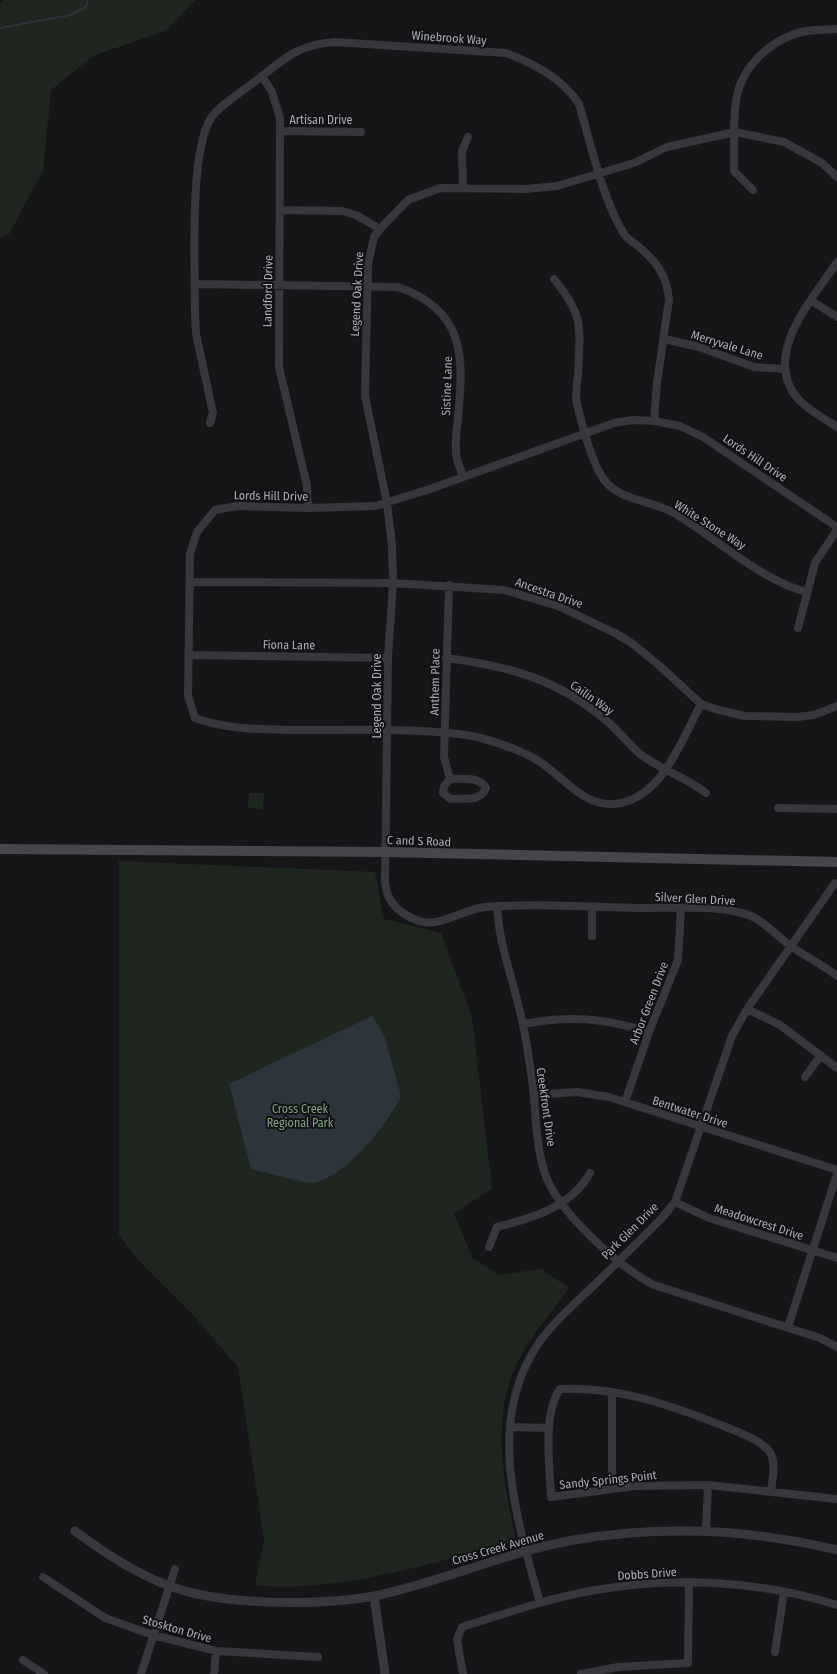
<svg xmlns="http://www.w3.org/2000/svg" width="837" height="1674" font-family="'Fira Sans Condensed',sans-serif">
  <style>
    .green { fill: #1e261f }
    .water { fill: #2c353c }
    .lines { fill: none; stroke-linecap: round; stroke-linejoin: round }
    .stream { stroke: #2c353c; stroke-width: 2 }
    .minor { stroke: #37383d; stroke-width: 8 }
    .tertiary { stroke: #37383d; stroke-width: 9 }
    .secondary { stroke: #45474d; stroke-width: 10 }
    .labels { text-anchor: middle; stroke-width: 4; stroke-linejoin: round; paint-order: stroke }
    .street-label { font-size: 12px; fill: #a8adb8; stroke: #111113 }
    .park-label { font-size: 12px; fill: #7fa381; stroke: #111113 }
  </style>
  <rect width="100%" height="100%" fill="#161618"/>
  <!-- green -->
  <path class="green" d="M3,0H195L165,31L93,56L51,90L43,171L9,234L0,238V3Z
    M249,793H264L263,809L248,808Z
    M119,861L375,872L384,919L441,933L472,1017L492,1188L454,1214L473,1259L500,1275L541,1269L569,1288C553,1310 534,1332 521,1356C489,1411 504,1483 516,1542C434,1561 340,1594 255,1585L264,1540L238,1367L193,1315L140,1262L119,1235Z"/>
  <!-- water -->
  <path class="water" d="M372,1016L384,1035L401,1096C387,1125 346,1178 312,1183C306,1183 261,1171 251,1169L229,1084Z"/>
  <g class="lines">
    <!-- stream -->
    <path class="stream" d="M0,28L70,15L86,7L88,0"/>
    <!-- minor -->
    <path class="minor" d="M262,76L272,92L280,118L279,367L307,486L308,508
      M281,131L361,132
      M837,177L822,163L784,142L735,132L667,147L634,163L557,186L526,189L440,188L408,200L380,229L374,237L368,264L365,396L387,503L392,545L393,583L388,658L385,881C386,902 399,914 419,921C439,928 464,909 485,907C536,903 589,907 640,908C672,908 712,905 742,913C763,918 776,936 792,947C807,957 823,965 837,976
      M463,187L462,151L468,137
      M753,190L734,171C735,147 732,113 738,91C745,66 768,44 792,35C805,29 822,30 837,29
      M280,210L342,211L356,215L380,229
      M837,262C812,300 759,357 800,401C810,411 825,419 837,427
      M554,279C585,317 580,327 578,374C577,383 575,395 577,404C582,424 592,466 606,482C622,501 653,501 674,513C715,537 761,581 807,592
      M195,284L398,287C465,310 464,356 458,417C457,429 455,440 456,452C456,460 461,469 463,477
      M812,301L837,317
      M664,339L699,347L754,367L784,369
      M654,421L680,426L703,437L837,527
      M210,423L213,413L196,334L195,314C195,270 189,152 211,118C217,107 250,86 261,77C287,56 301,44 335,42L506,53C533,63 563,79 579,104C591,144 602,198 624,234C627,239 633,242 638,246C656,261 667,275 669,300L657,383L654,421L633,420L614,423L427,490L375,506L308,508L237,506L215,510L197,532L190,554L188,696L195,718C232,731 265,729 303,730C342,730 382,729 421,731C441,732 461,733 481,738C503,744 524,751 543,764C568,782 587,810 621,803C664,794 682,739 701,704
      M190,582L393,583L504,590L558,606L615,633L633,644L661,667L701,704L715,709L745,716L797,717L814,715L837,706
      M449,585L444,757L450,779L444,786L443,793L451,799C464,798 481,802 486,788C479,776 462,779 450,779
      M798,628L815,563L837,530
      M189,655L388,658
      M446,658C509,666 558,679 608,722C619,732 629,744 640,754C661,770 686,777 706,793
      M778,808L837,809
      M497,906C499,947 515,984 523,1025C528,1048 531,1073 534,1096C536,1124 537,1153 547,1179C563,1216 619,1267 654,1285L820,1338L837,1347
      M592,936V907
      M747,1009L780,1025L837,1068
      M523,1024C570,1015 603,1018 649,1032
      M805,1077L821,1055
      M534,1095L577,1092L609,1097L837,1170
      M625,1102L649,1032L678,960L681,908
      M675,1202L709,1218L837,1258
      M489,1247L497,1227C533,1218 571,1207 590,1173
      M788,1327L837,1174
      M612,1392V1489
      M510,1427L549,1428
      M771,1492C772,1480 777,1461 769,1451C759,1439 740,1433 726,1427C673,1406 618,1386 560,1389C542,1415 550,1466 551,1497L635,1486L708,1485L837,1499
      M706,1530L708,1485
      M43,1577L105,1618L153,1635L216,1651L318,1657
      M540,1603C518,1522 487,1429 533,1352C547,1328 569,1309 589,1290C614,1266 638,1242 662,1218L675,1202L732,1036L747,1009L835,883L837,884
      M775,1652L784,1592
      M23,1660L44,1674
      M141,1674L175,1569
      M214,1674L216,1651
      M463,1674L457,1640L462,1627C504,1614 546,1599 590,1591C671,1576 758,1580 837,1605
      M581,1674L618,1667L688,1663L689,1582"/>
    <!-- tertiary -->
    <path class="tertiary" d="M75,1531C104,1553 133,1572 167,1585C219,1606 320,1606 375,1596C442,1582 506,1552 574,1540C662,1525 750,1529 837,1550
      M374,1596L385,1674"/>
    <!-- secondary -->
    <path class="secondary" d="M0,849L385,852L837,862"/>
  </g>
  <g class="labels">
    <!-- street labels -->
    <g class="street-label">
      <text transform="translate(449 38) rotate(4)" y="4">Winebrook Way</text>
      <text x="321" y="124">Artisan Drive</text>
      <text transform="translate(268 291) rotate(-89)" y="4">Landford Drive</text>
      <text transform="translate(357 294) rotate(-87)" y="4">Legend Oak Drive</text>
      <text transform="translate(727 345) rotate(17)" y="4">Merryvale Lane</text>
      <text transform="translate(447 386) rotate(-88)" y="4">Sistine Lane</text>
      <text transform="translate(755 458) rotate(34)" y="4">Lords Hill Drive</text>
      <text transform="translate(271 496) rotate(1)" y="4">Lords Hill Drive</text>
      <text transform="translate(710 525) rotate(32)" y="4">White Stone Way</text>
      <text transform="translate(549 593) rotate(19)" y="4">Ancestra Drive</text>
      <text transform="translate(289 645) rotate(1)" y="4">Fiona Lane</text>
      <text transform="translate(435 682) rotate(-89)" y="4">Anthem Place</text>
      <text transform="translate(377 696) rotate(-90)" y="4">Legend Oak Drive</text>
      <text transform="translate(592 698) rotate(35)" y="4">Cailin Way</text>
      <text transform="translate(419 841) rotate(2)" y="4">C and S Road</text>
      <text transform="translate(695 899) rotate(3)" y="4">Silver Glen Drive</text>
      <text transform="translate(649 1003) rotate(-69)" y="4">Arbor Green Drive</text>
      <text transform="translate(546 1107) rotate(82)" y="4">Creekfront Drive</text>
      <text transform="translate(690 1112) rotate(18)" y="4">Bentwater Drive</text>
      <text transform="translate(759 1222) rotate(18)" y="4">Meadowcrest Drive</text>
      <text transform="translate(630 1231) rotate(-45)" y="4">Park Glen Drive</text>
      <text transform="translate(608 1480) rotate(-6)" y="4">Sandy Springs Point</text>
      <text transform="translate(498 1548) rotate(-16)" y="4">Cross Creek Avenue</text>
      <text transform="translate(647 1574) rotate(-4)" y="4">Dobbs Drive</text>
      <text transform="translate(177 1629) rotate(16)" y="4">Stoskton Drive</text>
    </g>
    <!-- park labels -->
    <g class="park-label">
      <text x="300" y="1113">Cross Creek<tspan x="300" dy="14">Regional Park</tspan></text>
    </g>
  </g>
</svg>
